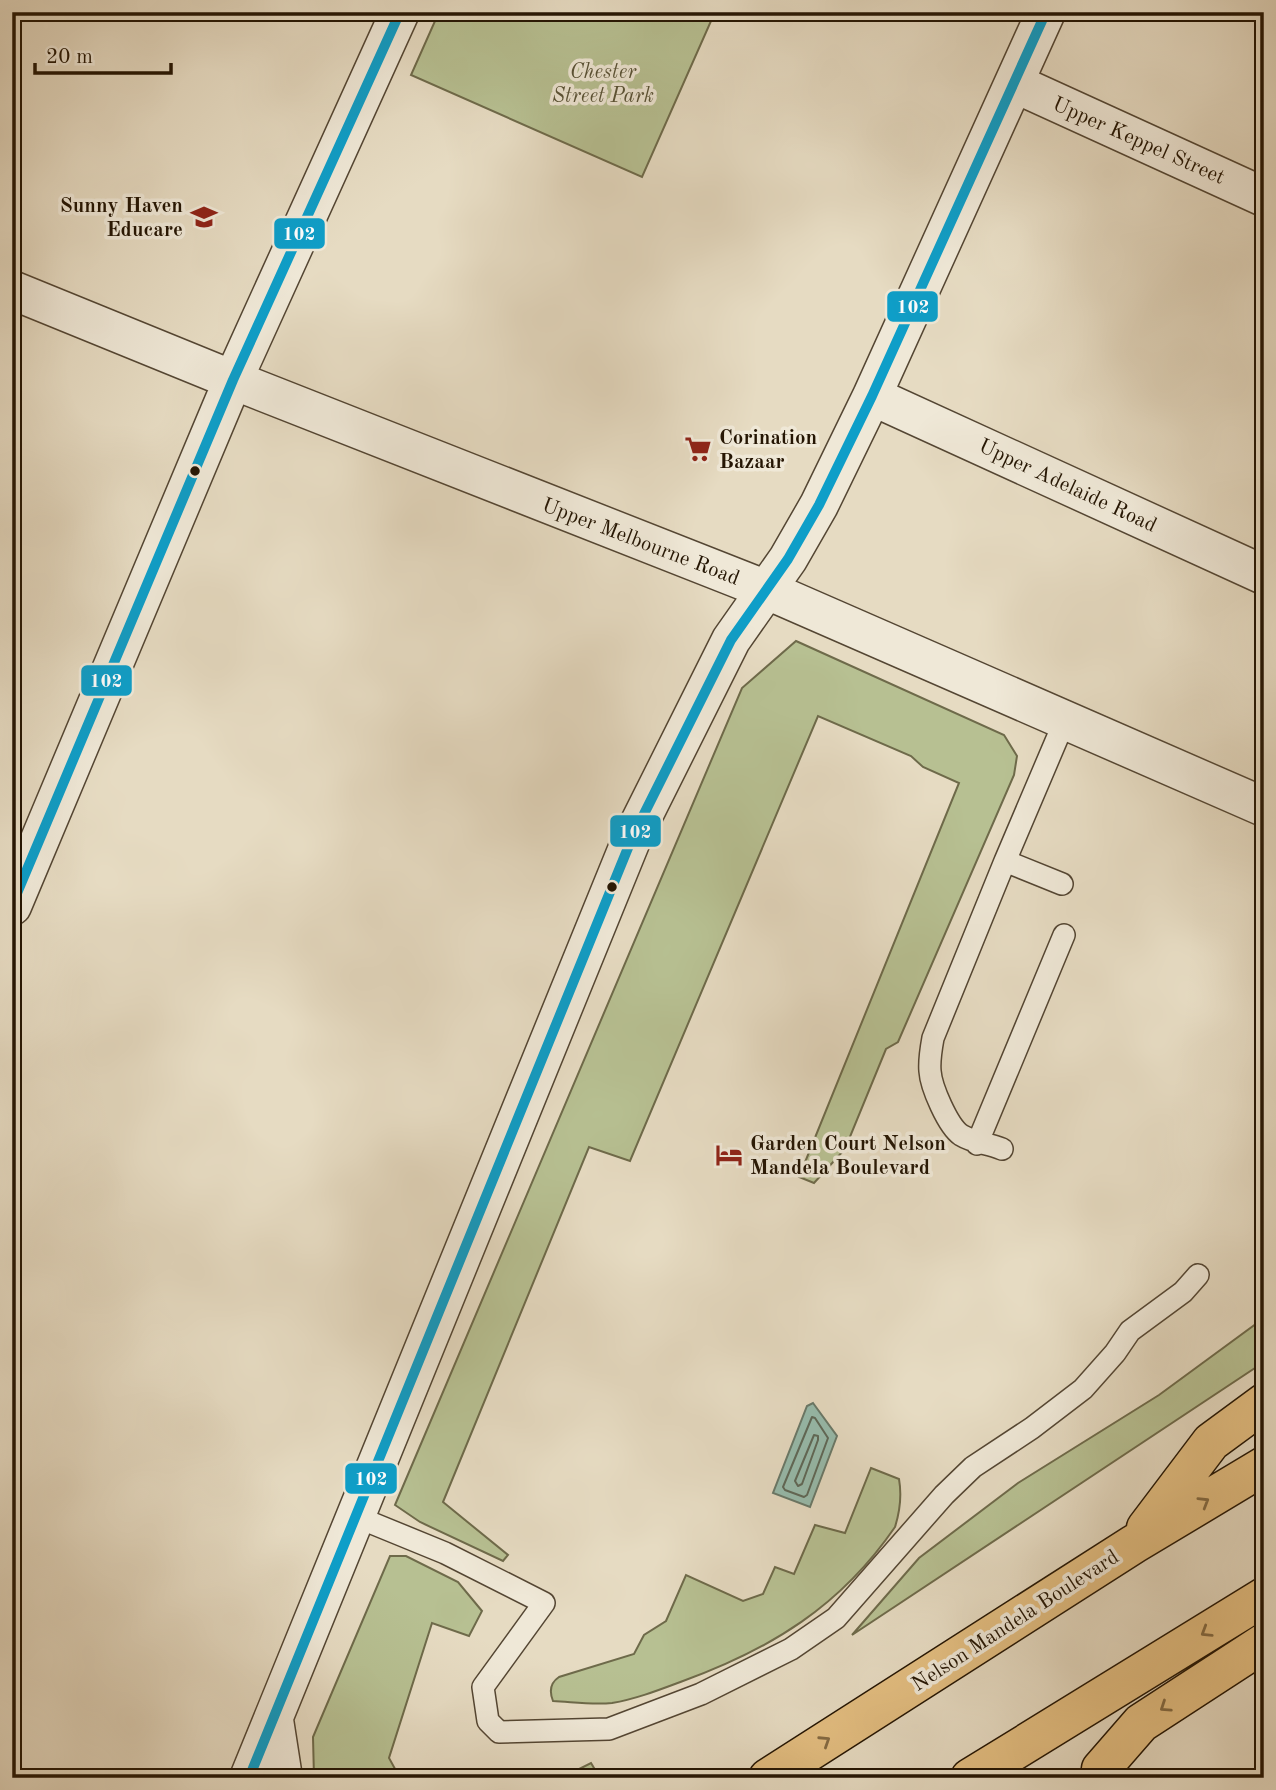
<svg xmlns="http://www.w3.org/2000/svg" width="1276" height="1790" font-family="'Old Standard TT',serif">
  <style>
    .green { fill: #b7c092; stroke: #6e6a4a; stroke-width: 2 }
    .water { fill: #97bcad; stroke: #697969; stroke-width: 2 }
    .lines { fill: none; stroke-linecap: round; stroke-linejoin: round }
    .shore { stroke: #5e6858; stroke-width: 2 }
    .service-casing { stroke: #544633; stroke-width: 24 }
    .minor-casing { stroke: #544633; stroke-width: 41 }
    .motorway-casing { stroke: #241503; stroke-width: 41 }
    .service { stroke: #efe8d7; stroke-width: 21 }
    .minor { stroke: #efe8d7; stroke-width: 38 }
    .motorway { stroke: #e3be81; stroke-width: 38 }
    .bus-1-casing { stroke: #efe8d7; stroke-width: 16 }
    .bus-1 { stroke: #0e9ec8; stroke-width: 10 }
    .oneway { stroke: #846a42 }
    .bus-dot { fill: #241503; stroke: #efe8d7; stroke-width: 2.5 }
    .labels { text-anchor: middle; stroke-width: 7; stroke-linejoin: round; paint-order: stroke }
    .park-label { font-size: 21px; font-style: italic; fill: #575135; stroke: #efe8d7 }
    .street-label { font-size: 21px; fill: #241503; stroke: #efe8d7 }
    .poi-label { font-size: 21px; font-weight: bold; fill: #241503; stroke: #efe8d7; text-anchor: start }
    .line-badge { stroke: #efe8d7; stroke-width: 2.5 }
    .badge-label { font-size: 19px; text-anchor: middle; font-weight: bold; fill: #fff }
  </style>
  <rect width="100%" height="100%" fill="#e6dbc2"/>
  <filter id="stains"><feTurbulence type="fractalNoise" baseFrequency=".00286" numOctaves="4"/><feColorMatrix values="0 0 0 0 .2 0 0 0 0 .09 0 0 0 0 .02 0 0 0 .5 -.17"/></filter>
  <radialGradient id="worn" r=".72"><stop offset=".6" stop-color="#630" stop-opacity="0"/><stop offset="1" stop-color="#630" stop-opacity=".3"/></radialGradient>
  <!-- green -->
  <path class="green" d="M439,12H715L642,177L411,75Z
    M796,641L1004,735L1017,756L1014,775L898,1042L886,1049L845,1149L814,1183L799,1177L959,783L923,767L911,756L818,716L630,1161L589,1147L443,1502L508,1555L503,1561L420,1522L395,1505L742,688Z
    M1264,1318V1362L852,1635L919,1558L1018,1483L1159,1395Z
    M871,1468L899,1479C902,1496 900,1511 895,1527C841,1606 771,1649 683,1681C659,1690 636,1699 612,1703C592,1705 573,1702 553,1701C549,1691 550,1683 559,1677L634,1654L644,1635L666,1621L686,1575L743,1601L763,1594L775,1567L794,1574L815,1525L845,1533Z
    M390,1556H406L458,1582L482,1611L469,1636L432,1623L389,1758L400,1778H314L313,1737Z
    M591,1763L600,1778H561Z"/>
  <!-- water -->
  <path class="water" d="M813,1403L837,1436L810,1507L773,1493L807,1406Z"/>
  <g class="lines">
    <!-- shore -->
    <path class="shore" d="M812,1417L815,1418L828,1438L807,1495L804,1497L785,1490L783,1487Z
      M814,1435L818,1436V1440L802,1484L798,1486L795,1481Z"/>
    <!-- service casing -->
    <g class="service-casing">
      <path id="service" d="M1005,861L1065,720
        M977,1144L1064,935
        M1002,1149C988,1143 974,1143 961,1135C948,1126 931,1087 930,1071C929,1060 931,1049 933,1038L1005,861L1062,884
        M357,1517L445,1553L544,1603L483,1687L488,1721L499,1732L609,1729L701,1694L791,1649L836,1618L944,1495L973,1467L1032,1428L1083,1389L1115,1353L1130,1331L1183,1292L1198,1275"/>
    </g>
    <!-- minor casing -->
    <g class="minor-casing">
      <path id="minor" d="M1014,83L1264,197
        M12,290L233,380L767,590L1264,807
        M872,396L1264,575
        M12,906L233,380L400,12
        M274,1720L283,1778
        M249,1778L632,838L731,640L788,559L819,505L872,396L1046,12"/>
    </g>
    <!-- motorway casing -->
    <g class="motorway-casing">
      <path id="motorway" d="M1146,1528L1211,1442L1264,1403
        M768,1778L1134,1544L1264,1466
        M970,1778L1264,1597
        M1100,1778L1101,1769L1141,1723L1264,1643"/>
    </g>
    <!-- service -->
    <use href="#service" class="service"/>
    <!-- minor -->
    <use href="#minor" class="minor"/>
    <!-- motorway -->
    <use href="#motorway" class="motorway"/>
    <!-- bus-1 casing -->
    <g class="bus-1-casing">
      <path id="bus-1" d="M12,905L233,380L400,12
        M249,1778L632,838L731,640L788,559L819,505L872,396L1046,12"/>
    </g>
    <!-- bus-1 -->
    <use href="#bus-1" class="bus-1"/>
  </g>
  <!-- one-way arrows -->
  <defs><path id="oneway-chevron" d="M-2-3.5L2.5 0L-2 3.5" fill="none" stroke-width="1.6" stroke-linecap="round" stroke-linejoin="round" transform="scale(1.75)"/></defs>
  <g class="oneway">
    <use href="#oneway-chevron" transform="translate(1204 1502) rotate(-31)"/>
    <use href="#oneway-chevron" transform="translate(1206 1632) rotate(148)"/>
    <use href="#oneway-chevron" transform="translate(1165 1707) rotate(146)"/>
    <use href="#oneway-chevron" transform="translate(825 1741) rotate(-33)"/>
  </g>
  <!-- icons -->
  <defs>
    <g id="school-bare" transform="scale(2.1)"><path d="M0-5L7-2L0 1L-7-2ZM-4 1L0 2.5L4 1V4Q0 6-4 4Z" fill="#8f2418" stroke="#efe8d7" stroke-width="2.5" paint-order="stroke"/></g>
    <g id="supermarket-bare" transform="scale(2.1)"><path d="M-6-5.5h2.5l.6 2H6L4.5 2H-2.5L-4.4-4H-6ZM-1.5 3.2a1.3 1.3 0 1 0 .1 0ZM3 3.2a1.3 1.3 0 1 0 .1 0Z" fill="#8f2418" stroke="#efe8d7" stroke-width="2.5" paint-order="stroke"/></g>
    <g id="hotel-bare" transform="scale(2.1)"><path d="M-6-4.5h1.5V1H6V5H4.5V3h-9V5H-6ZM-4 0a1.8 1.8 0 1 1 3.6 0ZM.5 0V-2.5h3Q6-2.5 6 0Z" fill="#8f2418" stroke="#efe8d7" stroke-width="2.5" paint-order="stroke"/></g>
  </defs>
  <g fill-rule="evenodd">
    <use href="#school-bare" x="204" y="217"/>
    <use href="#supermarket-bare" x="698" y="449"/>
    <use href="#hotel-bare" x="729" y="1155"/>
  </g>
  <!-- markers -->
  <g class="bus-dot">
    <circle cx="195" cy="471" r="6"/>
    <circle cx="612" cy="887" r="6"/>
  </g>
  <g class="labels">
    <!-- park labels -->
    <g class="park-label">
      <text x="603" y="78">Chester<tspan x="603" dy="24">Street Park</tspan></text>
    </g>
    <!-- street labels -->
    <g class="street-label">
      <text transform="translate(1139 140) rotate(24)" y="7">Upper Keppel Street</text>
      <text transform="translate(1068 485) rotate(25)" y="7">Upper Adelaide Road</text>
      <text transform="translate(641 541) rotate(21)" y="7">Upper Melbourne Road</text>
      <text transform="translate(1015 1620) rotate(-33)" y="7">Nelson Mandela Boulevard</text>
    </g>
    <!-- poi labels -->
    <g class="poi-label">
      <text x="183" y="212" text-anchor="end">Sunny Haven<tspan x="183" dy="24">Educare</tspan></text>
      <text x="719" y="444">Corination<tspan x="719" dy="24">Bazaar</tspan></text>
      <text x="750" y="1150">Garden Court Nelson<tspan x="750" dy="24">Mandela Boulevard</tspan></text>
    </g>
  </g>
  <g class="line-badge">
    <rect x="273" y="217" width="53" height="33" rx="7" fill="#0e9ec8"/>
    <rect x="886" y="290" width="53" height="33" rx="7" fill="#0e9ec8"/>
    <rect x="80" y="664" width="53" height="33" rx="7" fill="#0e9ec8"/>
    <rect x="609" y="814" width="53" height="34" rx="7" fill="#0e9ec8"/>
    <rect x="344" y="1462" width="54" height="33" rx="7" fill="#0e9ec8"/>
  </g>
  <g class="badge-label">
    <text x="299" y="240">102</text>
    <text x="913" y="313">102</text>
    <text x="106" y="687">102</text>
    <text x="635" y="838">102</text>
    <text x="371" y="1485">102</text>
  </g>
  <!-- margin -->
  <rect width="1276" height="1790" fill="none" stroke="#e6dbc2" stroke-width="42"/>
  <rect x="14" y="14" width="1248" height="1762" fill="none" stroke="#241503" stroke-width="3.5"/>
  <rect x="21" y="21" width="1234" height="1748" fill="none" stroke="#241503" stroke-width="2"/>
  <!-- scale -->
  <path d="M35 63v10h136v-10" fill="none" stroke="#241503" stroke-width="3.5"/>
  <text x="46" y="63" font-size="21" fill="#241503" stroke="#efe8d7" stroke-width="5" paint-order="stroke">20 m</text>
  <rect width="100%" height="100%" filter="url(#stains)"/>
  <rect width="100%" height="100%" fill="url(#worn)"/>
</svg>
